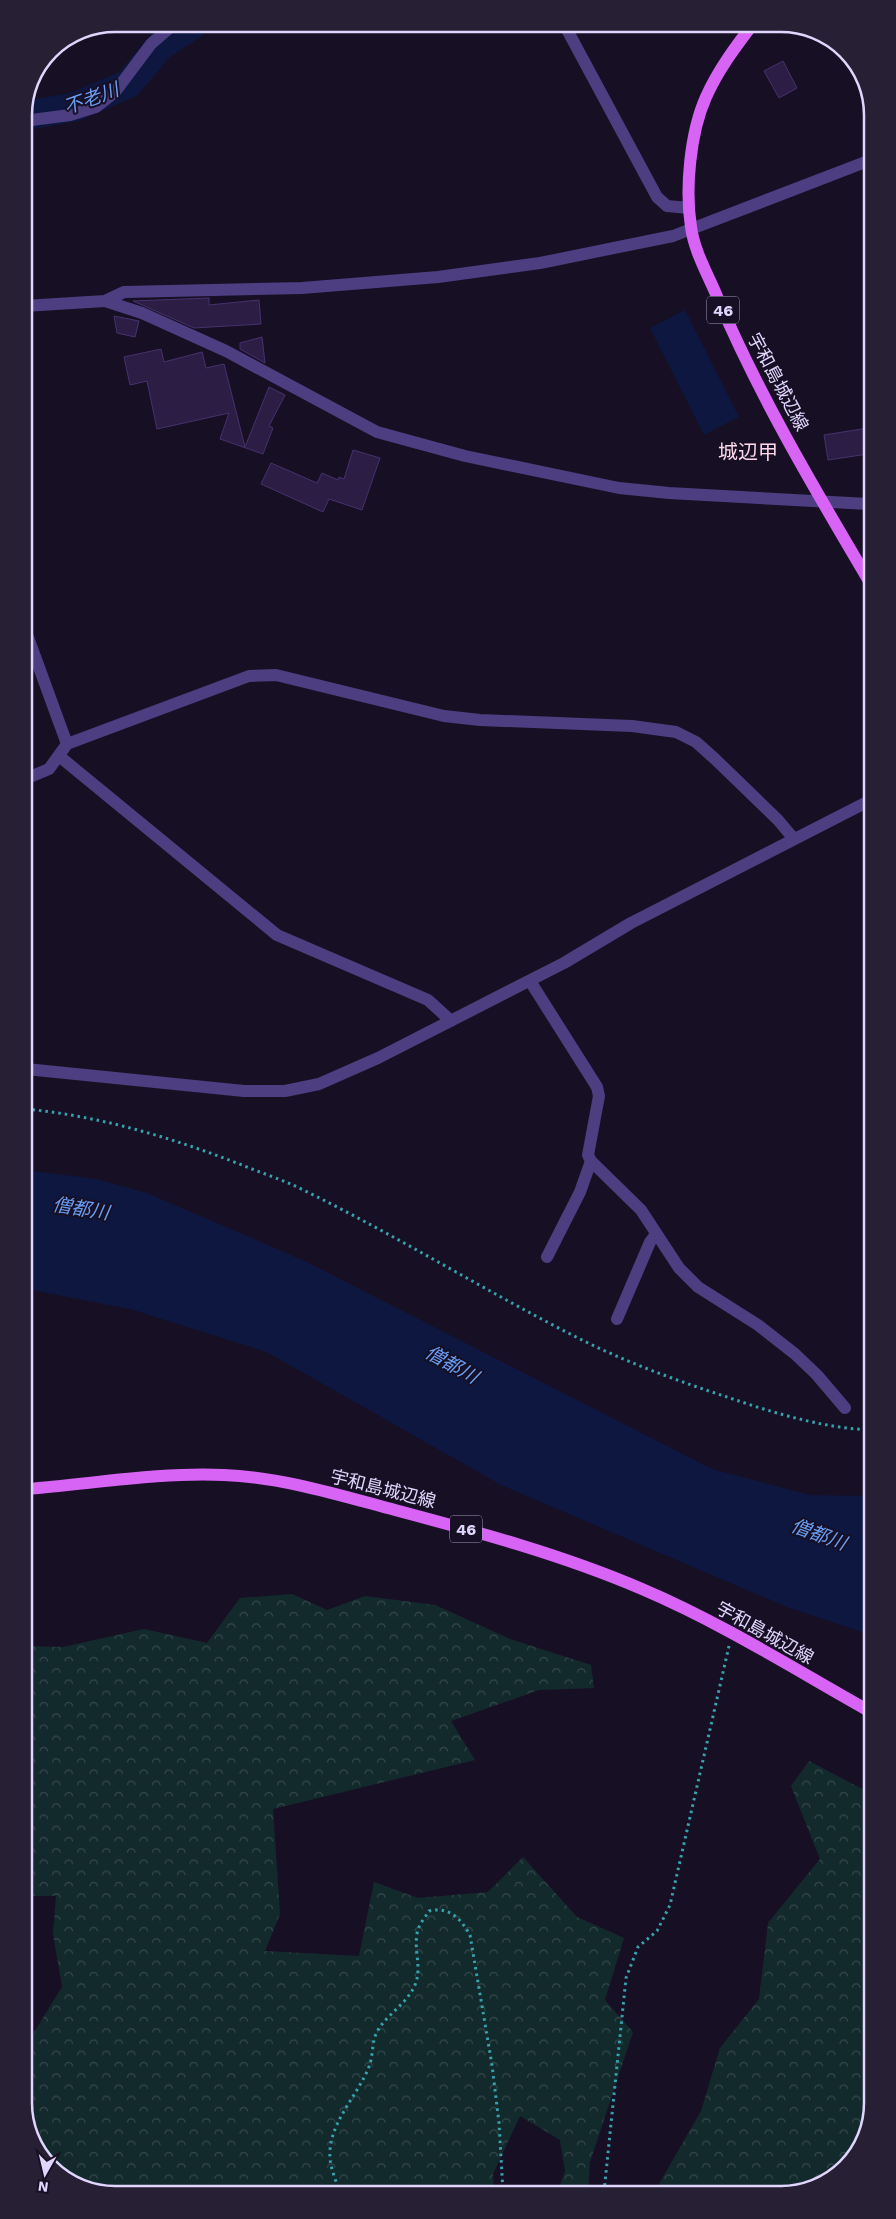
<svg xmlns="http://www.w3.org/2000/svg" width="896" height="2219" font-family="'Work Sans','Noto Sans JP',sans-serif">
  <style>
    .forest { fill: url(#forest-crowns) }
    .water { fill: #0d1740 }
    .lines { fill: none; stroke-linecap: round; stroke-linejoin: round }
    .river { stroke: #0d1740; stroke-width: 29 }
    .building { fill: #2b1d44; stroke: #47316e }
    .path { stroke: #37a2af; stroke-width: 3; stroke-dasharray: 2.5 4; stroke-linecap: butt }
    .minor { stroke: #4c3e80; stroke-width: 12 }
    .major { stroke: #d764f5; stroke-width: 12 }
    .labels { text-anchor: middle; stroke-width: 4; stroke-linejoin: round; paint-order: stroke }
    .shield { fill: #171024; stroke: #a49abb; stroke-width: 1 }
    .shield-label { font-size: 16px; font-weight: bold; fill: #e0d5fc }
    .street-label { font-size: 18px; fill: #e0d5fc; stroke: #171024 }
    .water-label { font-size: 19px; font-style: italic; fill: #6a9ef5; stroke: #171024 }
    .quarter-label { font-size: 20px; fill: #fcd7e9; stroke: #171024 }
    .rim { fill: none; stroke: #e0d5fc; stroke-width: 2.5 }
  </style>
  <defs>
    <pattern id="forest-crowns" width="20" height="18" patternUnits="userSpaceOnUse" patternTransform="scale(1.25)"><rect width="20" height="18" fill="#132a2d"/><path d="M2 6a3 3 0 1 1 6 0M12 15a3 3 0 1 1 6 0" fill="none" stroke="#35484c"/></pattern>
  </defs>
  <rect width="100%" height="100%" fill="#171024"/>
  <!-- forest -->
  <path class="forest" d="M292,1594L327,1610L365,1596L435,1605L510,1639L591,1665L594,1688L539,1690L451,1721L475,1760L273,1809L280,1914L265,1951L359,1956L374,1882L418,1898L488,1892L523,1857L577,1917L624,1938L605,2000L633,2032L590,2162L588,2192H558L565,2171L560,2140L520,2116L493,2174L494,2193L109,2195L59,2176L29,2133L28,2042L62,1987L53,1934L56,1896H28L27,1646L63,1647L144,1629L207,1643L240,1598Z
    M809,1761L872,1794V2104L853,2159L810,2190L660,2191L659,2184L701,2111L720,2048L759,1999L768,1923L820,1859L791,1786Z"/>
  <!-- water -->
  <path class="water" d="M685,310L739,417L704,435L650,328Z
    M26,1170L96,1179L147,1193L309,1263L712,1469L810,1495L871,1496V1635L787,1607L501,1485L267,1352L130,1309L27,1289Z"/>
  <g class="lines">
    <!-- river -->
    <path class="river" d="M24,116L74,107L128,84L160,46L194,24"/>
  </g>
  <!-- building -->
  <path class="building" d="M783,61L797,88L779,98L764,71Z
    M209,298V305L259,300L261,324L194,328L133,301Z
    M114,316L139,321L135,337L117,333Z
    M262,337L265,363L240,349V343Z
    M161,349L164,362L202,352L206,368L224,364L245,447L269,387L285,395L269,426L273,428L263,454L220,439L229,413L157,429L147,381L130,385L124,357Z
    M868,428V454L828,460L824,435Z
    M353,450L380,458L362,510L329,499L323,512L261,484L271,463L317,483L322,473L338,480L339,477L344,479Z"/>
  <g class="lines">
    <!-- path -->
    <path class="path" d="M26,1109C100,1116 173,1138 242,1165C259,1172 277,1178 293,1185C391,1232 483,1290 580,1339C626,1362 675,1380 724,1396C771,1412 821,1428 871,1430
      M604,2192L626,1978L638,1947L657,1931L670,1905L729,1646
      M340,2194C337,2184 333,2174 331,2165C323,2127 359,2096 370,2064C373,2054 372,2043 376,2034C384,2016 405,2006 414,1987C424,1968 411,1946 419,1927C421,1922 426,1916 429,1911C449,1906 461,1919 470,1935L492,2065L499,2123L503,2192"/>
    <!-- minor -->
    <path class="minor" d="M564,24L657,197L667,206L689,208
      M24,121L70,115L96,107L115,92L151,44L174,24
      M105,301L124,292L302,288L438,277L540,263L673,236L868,161
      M24,306L105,301L142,313L226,351L377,432L465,456L619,488L669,493L868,504
      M25,629L67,744
      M59,756L277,935L428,1000L451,1021
      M25,779L49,769L67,744L249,676L276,675L444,716L480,720L632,726L676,732L696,742L715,759L778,820L794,839
      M530,981L597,1087L599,1096L588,1155L591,1161L641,1210L679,1268L698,1287L758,1325L795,1354L817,1375L845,1408
      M26,1069L244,1091H285L319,1084L378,1058L564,963L631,923L869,801
      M547,1257L580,1192L591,1161
      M617,1319L650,1242L656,1234"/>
    <!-- major -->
    <path class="major" d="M753,24C736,46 718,70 706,97C690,133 685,189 691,227C694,250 707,273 716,294C758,394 814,488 869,581
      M27,1489C92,1484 159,1472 224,1475C281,1477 339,1495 395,1510C478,1532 563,1555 642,1589C722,1623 796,1670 871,1712"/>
  </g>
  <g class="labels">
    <!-- shield labels -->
    <g class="shield">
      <rect x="707" y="296.5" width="32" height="27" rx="4"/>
      <rect x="450" y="1515.5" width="32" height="27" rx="4"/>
    </g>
    <g class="shield-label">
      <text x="723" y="316">46</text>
      <text x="466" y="1535">46</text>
    </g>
    <!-- street labels -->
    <g class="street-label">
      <text transform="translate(778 382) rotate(62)" y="6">宇和島城辺線</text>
      <text transform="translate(383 1489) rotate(14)" y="6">宇和島城辺線</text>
      <text transform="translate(765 1633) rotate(29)" y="6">宇和島城辺線</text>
    </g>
    <!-- water labels -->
    <g class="water-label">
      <text transform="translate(91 98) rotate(-20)" y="7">不老川</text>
      <text transform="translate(81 1208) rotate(9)" y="7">僧都川</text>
      <text transform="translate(452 1364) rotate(29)" y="7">僧都川</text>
      <text transform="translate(819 1534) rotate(20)" y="7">僧都川</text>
    </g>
    <!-- quarter labels -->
    <g class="quarter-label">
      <text x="748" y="459">城辺甲</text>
    </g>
  </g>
  <!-- crop -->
  <path d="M0 0H896V2219H0ZM115 32H781A83 83 0 0 1 864 115V2103A83 83 0 0 1 781 2186H115A83 83 0 0 1 32 2103V115A83 83 0 0 1 115 32Z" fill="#272035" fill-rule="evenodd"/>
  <path class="rim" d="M115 32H781A83 83 0 0 1 864 115V2103A83 83 0 0 1 781 2186H115A83 83 0 0 1 32 2103V115A83 83 0 0 1 115 32Z"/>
  <!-- north arrow -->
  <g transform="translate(45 2174) rotate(188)" stroke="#171024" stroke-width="4" paint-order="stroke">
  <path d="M0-4L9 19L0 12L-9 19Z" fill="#e0d5fc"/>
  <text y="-8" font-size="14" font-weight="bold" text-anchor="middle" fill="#e0d5fc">N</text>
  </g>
</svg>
